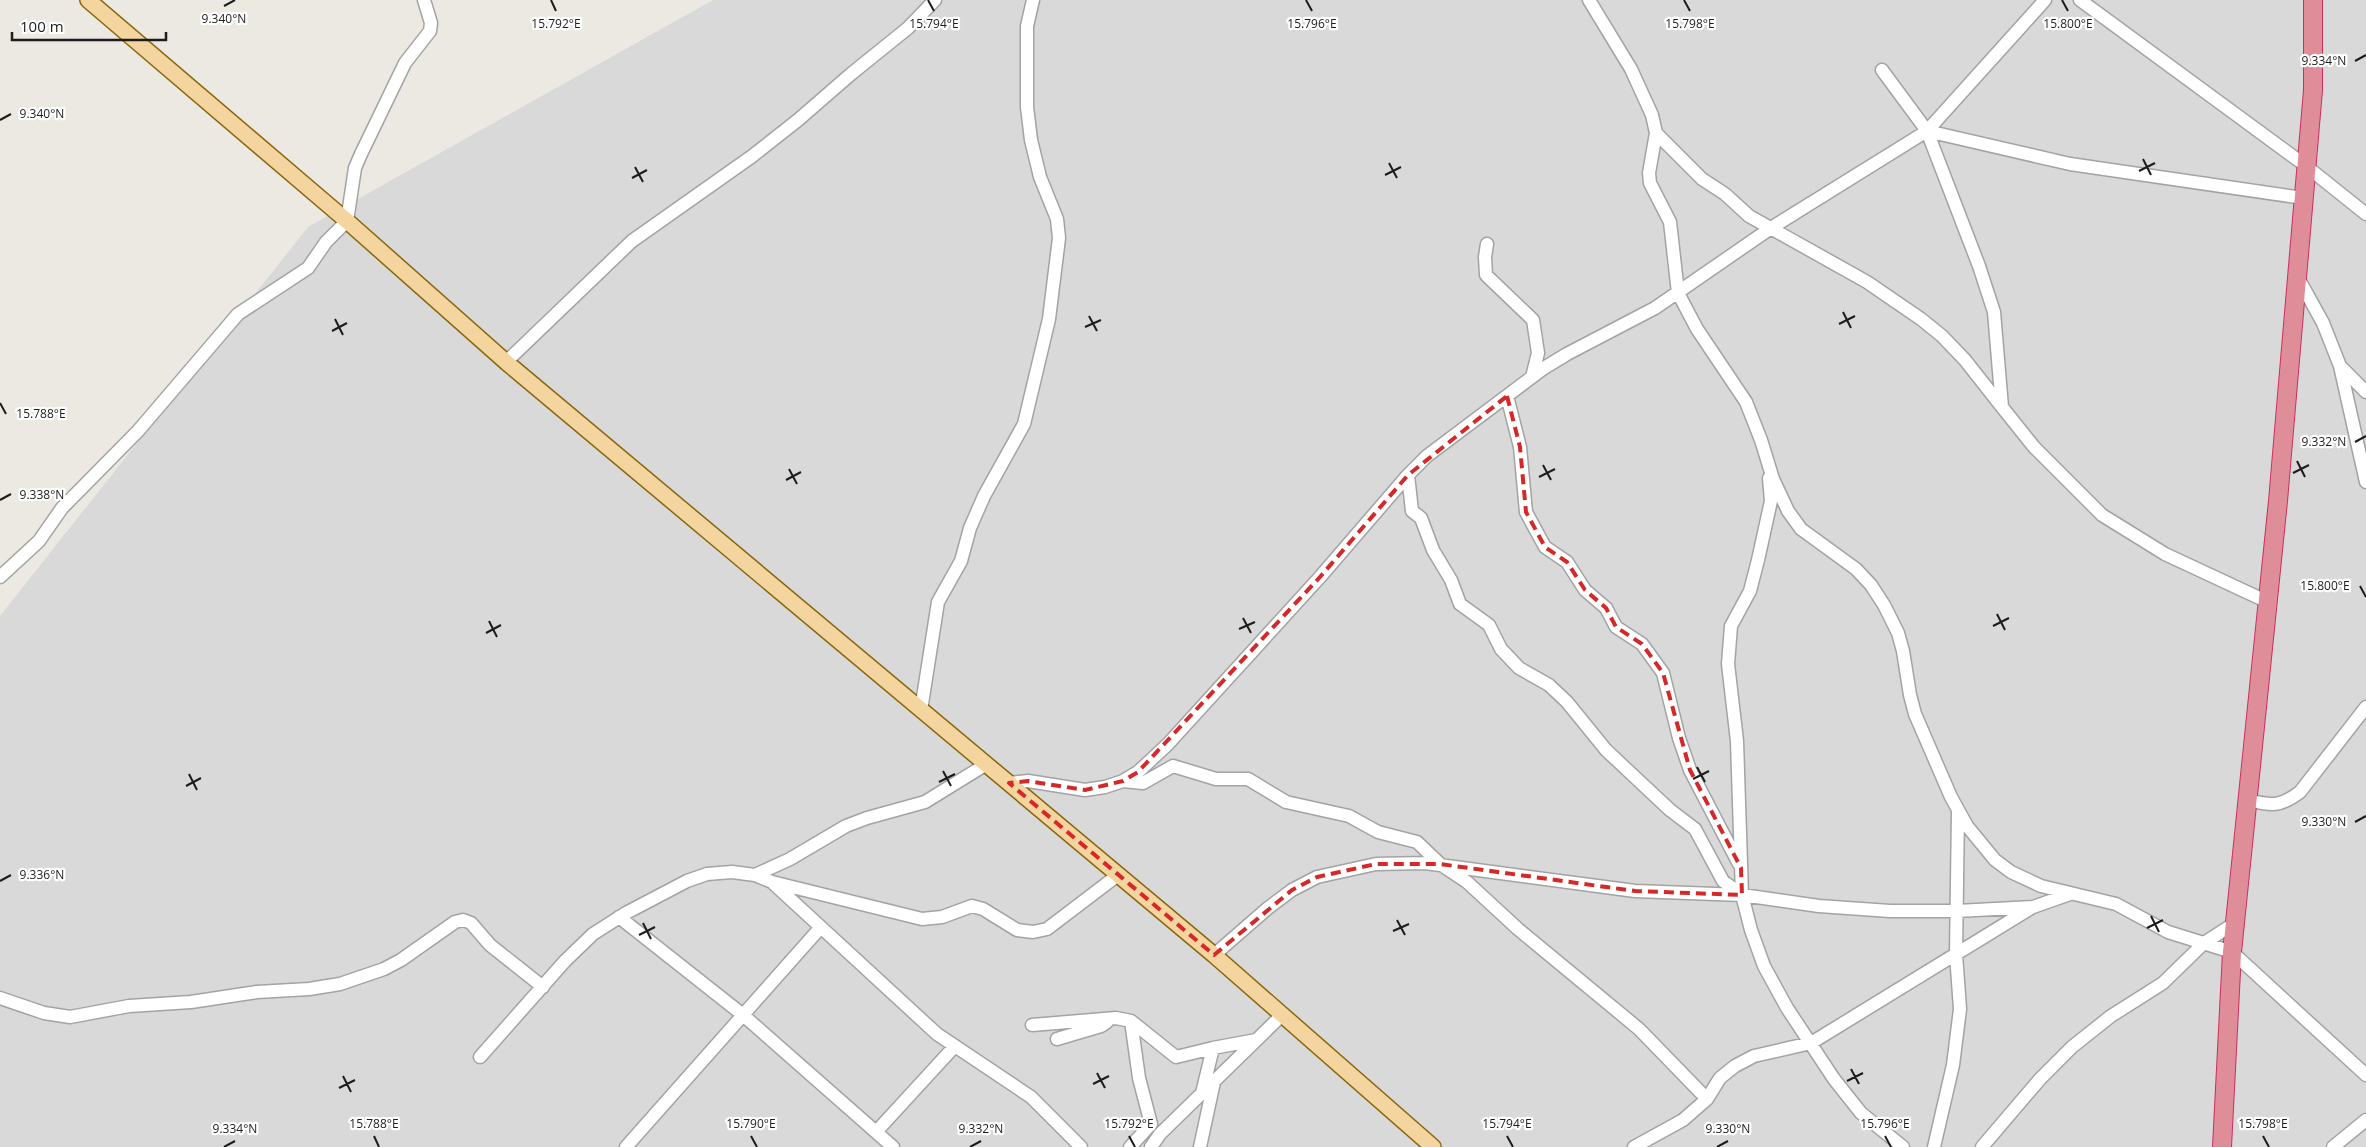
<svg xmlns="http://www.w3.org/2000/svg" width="2366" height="1147" font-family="'Open Sans',sans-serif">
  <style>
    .residential { fill: #dad9d9 }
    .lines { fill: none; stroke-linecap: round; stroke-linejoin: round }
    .minor-casing { stroke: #a3a3a3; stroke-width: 15 }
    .major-casing { stroke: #89660b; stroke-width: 18 }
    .highway-casing { stroke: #c9305c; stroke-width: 20 }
    .minor { stroke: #fff; stroke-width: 12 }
    .major { stroke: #f4d49f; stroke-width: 15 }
    .highway { stroke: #df8e99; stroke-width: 18 }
    .marked { fill: none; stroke: #d62828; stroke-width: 4; stroke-dasharray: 10 6; stroke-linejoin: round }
    .ticks { fill: none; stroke: #1c1c1c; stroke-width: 2 }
    .ticks-label { font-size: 12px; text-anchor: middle; fill: #1c1c1c; stroke: #fff; stroke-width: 4.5; stroke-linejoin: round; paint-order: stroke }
  </style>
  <rect width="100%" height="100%" fill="#ece9e2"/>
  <!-- residential -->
  <path class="residential" d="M713,0H2366V1147H0V616L308,227Z"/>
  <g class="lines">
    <!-- minor casing -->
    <g class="minor-casing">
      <path id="minor" d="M1589,0L1631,69L1652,115L1656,133L1649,173L1650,183L1670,222L1678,293L1697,329L1746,402L1761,440L1773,479L1788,511L1801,529L1856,569L1871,585L1884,605L1898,633L1903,651L1910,695L1915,714L1951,797L1967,826L1995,860L2011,872L2041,886L2116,904L2168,932L2232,952L2366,1075
        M2080,0L2306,166L2366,214
        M1882,70L1927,131L2070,164L2303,198
        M1927,131L1979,266L1994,312L2002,407L2034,447L2102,515L2165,554L2268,602
        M1656,133L1702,179L1725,194L1749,216L1867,282L1921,319L1942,336L1965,360L2002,407
        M1487,244L1485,257L1486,275L1533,320L1538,353L1532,377
        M2297,276L2323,323L2340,366L2366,482
        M506,362L632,241L751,157L798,120L851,74L908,28L935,0
        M2340,366L2366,392
        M1507,396L1520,447L1526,512L1545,547L1567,562L1585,590L1606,608L1616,627L1642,644L1663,673L1679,738L1690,770L1739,864
        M1408,475L1412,511L1421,518L1433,550L1451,580L1460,604L1489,625L1501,649L1519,668L1549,685L1567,702L1606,750L1670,810L1695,829L1723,881L1742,895
        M1769,478L1771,501L1758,560L1750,591L1731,626L1728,664L1737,741L1742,895L1751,930L1764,966L1787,1008L1834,1079L1861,1113L1903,1147
        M0,577L39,541L62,508L138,431L238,314L308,268L326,242L347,221L355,168L361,154L405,63L430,31L431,23L424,0
        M921,710L938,602L961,561L970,528L984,496L1024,424L1049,319L1059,238L1057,219L1040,177L1031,140L1027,107V26L1033,0
        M1123,781L1143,783L1173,766L1216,779H1248L1286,802L1349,816L1378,832L1417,842L1440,864L1467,882L1518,929L1639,1029L1707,1099
        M1009,783L1028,781L1085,790L1105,787L1123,781L1138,772L1168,744L1320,577L1408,475L1427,456L1544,368L1567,354L1655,308L1771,228L1927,131L2045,0
        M2248,800C2272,806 2280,807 2300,792L2366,707
        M755,875L790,859L846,826L867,818L925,802L985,765
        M774,884L937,1034L1031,1097L1081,1147
        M619,917L743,1015L893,1147
        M1214,955L1268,908L1292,890L1317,877L1376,864L1425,863L1635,891L1742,895L1819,906L1890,911H1957L2033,907L2070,894
        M0,998L44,1013L70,1017L129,1006L191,1002L257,992L309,989L340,984L384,969L401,960L455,922L463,920L471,923L490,945L543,987
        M1032,1025L1116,1018L1131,1021
        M1057,1039L1101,1026L1107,1022
        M480,1057L565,961L593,934L626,913L687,881L707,874L732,872L755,875L772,882L922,919L942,917L972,906L983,909L1017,930L1033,932L1047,929L1118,875
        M1202,1093L1213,1048L1256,1040
        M876,1132L954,1047
        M626,1147L821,927
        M1130,1147L1151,1124L1139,1078L1131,1021L1176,1057L1213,1048
        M1151,1147L1160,1134L1281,1016
        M1200,1147L1214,1082
        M1634,1147L1683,1120L1707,1099L1720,1078L1735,1066L1754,1056L1811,1043L2031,908
        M1934,1147L1953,1065L1960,1009L1956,954L1958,811
        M1982,1147L2040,1079L2072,1047L2111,1016L2163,983L2204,943L2235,923
        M2333,1147L2366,1120"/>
    </g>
    <!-- major casing -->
    <g class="major-casing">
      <path id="major" d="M88,0L347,221L506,362L1214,955L1433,1147"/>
    </g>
    <!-- highway casing -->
    <g class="highway-casing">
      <path id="highway" d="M2222,1147L2232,952L2278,501L2313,90V0"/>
    </g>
    <!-- minor -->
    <use href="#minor" class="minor"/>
    <!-- major -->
    <use href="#major" class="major"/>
    <!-- highway -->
    <use href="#highway" class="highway"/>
  </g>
  <!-- marked area -->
  <path class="marked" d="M1507,396L1520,447L1526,512L1545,547L1567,562L1585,590L1606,608L1616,627L1642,644L1663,673L1690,770L1741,868L1742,895L1635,891L1440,864H1376L1317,877L1292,890L1214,955L1009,783L1028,781L1085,790L1123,781L1138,772L1320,577L1408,475Z"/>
  <!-- ticks -->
  <path class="ticks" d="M551,0L556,11M928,0L934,11M1306,0L1312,11M1684,0L1690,11M2062,0L2068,11M224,6L235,0M2355,61L2366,55M0,120L11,114M2143,159L2151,175M1389,163L1397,178M635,167L643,182M2139,171L2155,163M1385,175L1401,167M632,178L647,170M1843,312L1851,328M1089,316L1097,331M335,319L343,335M1839,324L1855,316M1085,327L1101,320M332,331L347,323M0,403L6,414M2355,442L2366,436M2297,461L2305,477M1543,465L1551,480M789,469L797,484M2293,473L2309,465M1539,477L1555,469M786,480L801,472M0,500L11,494M2360,586L2366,597M1997,614L2005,630M1243,618L1251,633M489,621L497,637M1993,626L2009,618M1239,629L1255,622M486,633L501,625M1697,767L1705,782M943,771L951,786M189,774L197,790M1693,779L1709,771M939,782L955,774M186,786L201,778M2355,822L2366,816M0,881L11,875M2151,916L2159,932M1397,920L1405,935M643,923L651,939M2147,928L2163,920M1393,931L1409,924M639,935L655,927M1851,1069L1859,1084M1097,1073L1105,1088M343,1076L351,1092M1847,1081L1863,1073M1093,1084L1109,1076M339,1088L355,1080M374,1136L379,1147M751,1136L757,1147M1129,1136L1135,1147M1507,1136L1513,1147M1885,1136L1891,1147M2263,1136L2269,1147M224,1147L235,1141M970,1147L981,1141M1717,1147L1728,1141"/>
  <g class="ticks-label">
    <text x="224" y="23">9.340°N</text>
    <text x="556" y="28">15.792°E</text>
    <text x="934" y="28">15.794°E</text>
    <text x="1312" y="28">15.796°E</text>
    <text x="1690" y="28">15.798°E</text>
    <text x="2068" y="28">15.800°E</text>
    <text x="2324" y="65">9.334°N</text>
    <text x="42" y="118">9.340°N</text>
    <text x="41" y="418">15.788°E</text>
    <text x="2324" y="446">9.332°N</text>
    <text x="42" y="499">9.338°N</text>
    <text x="2325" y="590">15.800°E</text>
    <text x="2324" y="826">9.330°N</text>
    <text x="42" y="879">9.336°N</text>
    <text x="374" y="1128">15.788°E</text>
    <text x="751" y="1128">15.790°E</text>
    <text x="1129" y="1128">15.792°E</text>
    <text x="1507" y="1128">15.794°E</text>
    <text x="1885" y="1128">15.796°E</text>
    <text x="2263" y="1128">15.798°E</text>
    <text x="235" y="1133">9.334°N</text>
    <text x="981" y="1133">9.332°N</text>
    <text x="1728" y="1133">9.330°N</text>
  </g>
  <!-- scale -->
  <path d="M12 32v8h154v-8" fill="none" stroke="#1c1c1c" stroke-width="2.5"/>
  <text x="20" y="32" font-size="15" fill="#1c1c1c" stroke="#ffffff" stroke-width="4" paint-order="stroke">100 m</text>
</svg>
